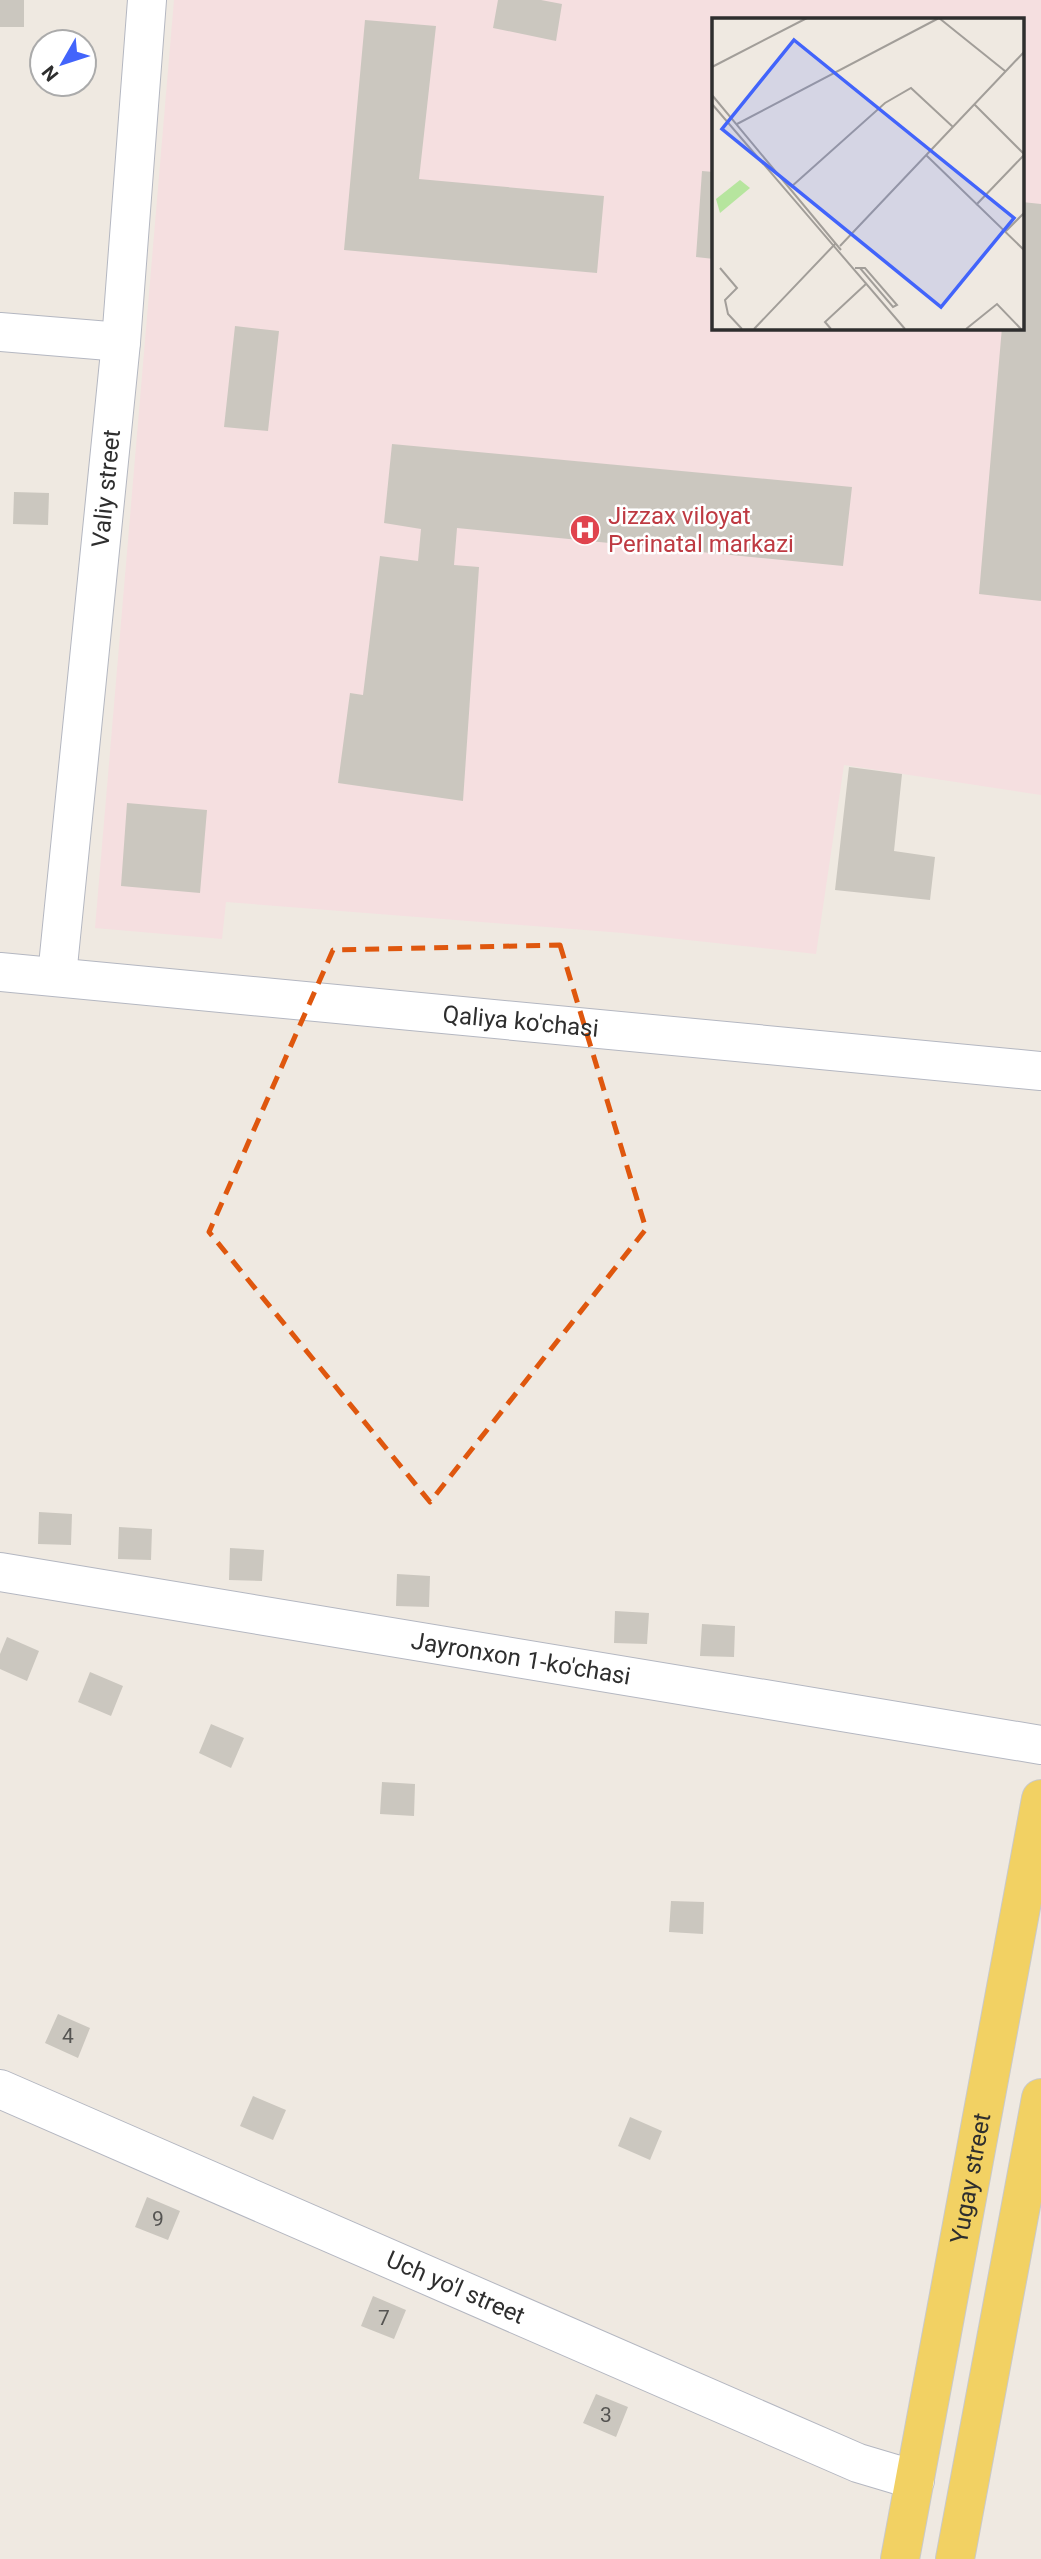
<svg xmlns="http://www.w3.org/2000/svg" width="1041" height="2559" font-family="Roboto,sans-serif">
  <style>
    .medical { fill: #f5dfe0; fill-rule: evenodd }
    .building { fill: #cbc7bf }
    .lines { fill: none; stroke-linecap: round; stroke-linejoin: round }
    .minor-casing { stroke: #b4b7c1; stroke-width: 40 }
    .major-casing { stroke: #c9c9c9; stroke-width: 40 }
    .minor { stroke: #fff; stroke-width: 38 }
    .major { stroke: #f2d163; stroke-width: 38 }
    .marked { fill: none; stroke: #df570e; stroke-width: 5; stroke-dasharray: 14 9; stroke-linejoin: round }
    .labels { text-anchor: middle; stroke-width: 5; stroke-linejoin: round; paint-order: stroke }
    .number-label { font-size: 21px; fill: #555452 }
    .street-label { font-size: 24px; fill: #2e2e2e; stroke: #fff }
    .health-label { font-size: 24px; fill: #be3a42; stroke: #fff; text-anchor: start }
    .inset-road { fill: none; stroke: #a29e99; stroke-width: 2 }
    .view { fill: #4264fb; fill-opacity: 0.15; stroke: #4264fb; stroke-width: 3.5 }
    .inset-edge { fill: none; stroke: #2e2e2e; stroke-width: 3.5 }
  </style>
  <rect width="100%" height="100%" fill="#efe9e1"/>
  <!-- medical -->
  <path class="medical" d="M174,0H1041V795L844,765L816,954L623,933L226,902L222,939L95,928ZM714,19H1022V327H714Z"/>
  <!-- building -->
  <path class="building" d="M0,0H24V27H0Z
    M498,0H541L562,4L556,41L493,28Z
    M365,20L436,26L419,179L604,196L597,273L344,250Z
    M702,171L714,172V259L696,257Z
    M1022,202L1041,204V601L979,594L1002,327H1022Z
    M235,326L279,331L268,431L224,427Z
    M392,444L852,487L843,566L457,528L454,565L479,567L463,801L338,783L350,693L363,695L380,556L418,561L421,529L384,523Z
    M14,492L49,493L48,525L13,524Z
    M849,767L902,774L894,851L935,857L930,900L835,890Z
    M127,803L207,810L200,893L121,886Z
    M39,1512L72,1514L71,1545L38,1544Z
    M119,1527L152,1529L151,1560L118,1559Z
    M230,1548L264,1550L262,1581L229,1580Z
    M397,1574L430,1576L429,1607L396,1606Z
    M615,1611L649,1613L647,1644L614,1643Z
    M702,1624L735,1626L734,1657L700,1656Z
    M7,1637L39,1651L27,1681L0,1669V1654Z
    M90,1672L123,1686L111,1716L78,1702Z
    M211,1724L244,1738L231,1768L199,1753Z
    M382,1782L415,1784L414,1816L380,1814Z
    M671,1901L704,1902L703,1934L669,1932Z
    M58,2014L90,2028L78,2058L45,2043Z
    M253,2096L286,2110L273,2140L240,2126Z
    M630,2117L662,2131L650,2160L618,2146Z
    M147,2197L180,2211L168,2240L135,2227Z
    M373,2296L406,2310L394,2339L361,2326Z
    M596,2394L628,2407L616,2437L583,2423Z"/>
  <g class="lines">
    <!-- minor casing -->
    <g class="minor-casing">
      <g id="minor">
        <path d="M0,332L121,342"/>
        <path id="s1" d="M0,972L1041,1071"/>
        <path id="s2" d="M57,976L121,342L147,0"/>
        <path id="s3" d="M0,1572L1041,1745"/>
        <path id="s4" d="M0,2089L858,2463L915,2480"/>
      </g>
    </g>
    <!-- major casing -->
    <g class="major-casing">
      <g id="major">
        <path id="s5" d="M900,2559L1041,1799"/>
        <path d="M955,2559L1041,2098"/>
      </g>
    </g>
    <!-- minor -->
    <use href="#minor" class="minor"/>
    <!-- major -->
    <use href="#major" class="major"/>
  </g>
  <!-- marked area -->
  <path class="marked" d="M560,945L646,1229L430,1502L209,1232L333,950Z"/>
  <!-- icons -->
  <defs>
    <g id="hospital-disc" transform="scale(1.575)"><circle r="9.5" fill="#e0444e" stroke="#fff"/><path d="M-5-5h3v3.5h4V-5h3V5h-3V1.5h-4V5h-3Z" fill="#fff"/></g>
  </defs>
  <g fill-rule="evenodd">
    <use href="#hospital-disc" x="585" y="530"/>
  </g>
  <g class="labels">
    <!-- number labels -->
    <g class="number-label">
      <text x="68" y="2043">4</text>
      <text x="158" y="2226">9</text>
      <text x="384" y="2325">7</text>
      <text x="606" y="2422">3</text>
    </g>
    <!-- street labels -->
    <g class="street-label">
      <text dy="8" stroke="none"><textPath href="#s2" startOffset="490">Valiy street</textPath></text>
      <text dy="8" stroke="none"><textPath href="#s1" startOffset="523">Qaliya ko'chasi</textPath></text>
      <text dy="8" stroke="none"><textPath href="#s3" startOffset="528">Jayronxon 1-ko'chasi</textPath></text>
      <text dy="8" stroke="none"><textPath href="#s5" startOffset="387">Yugay street</textPath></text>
      <text dy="8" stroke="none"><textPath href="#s4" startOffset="497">Uch yo'l street</textPath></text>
    </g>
    <!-- health labels -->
    <g class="health-label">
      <text x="608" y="524">Jizzax viloyat<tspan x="608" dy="28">Perinatal markazi</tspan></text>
    </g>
  </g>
  <!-- overview -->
  <g transform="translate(712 18)">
    <rect width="312" height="312" fill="#efe9e1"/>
    <path d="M28,162L38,170L8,195L4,181Z" fill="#b6e59e"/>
    <path class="inset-road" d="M227,0L293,53M0,49L95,0M0,77L129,232M0,86L193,311M262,86L312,136M25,106L227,0M214,137L312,232M79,169L173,85L199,70L241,109M264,187L312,137M293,214L312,195M128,228L312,34M8,250L25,270L13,282L16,296L30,311M143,250H148L181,289L185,287L153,250H148M42,311L124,225M119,311L113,304L155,265M254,311L285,286L309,311"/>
    <path class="view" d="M82,22L302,200L229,289L10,111Z"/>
    <rect width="312" height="312" class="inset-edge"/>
  </g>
  <!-- north arrow -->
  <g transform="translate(63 63) rotate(231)"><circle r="33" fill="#ffffff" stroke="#ababab" stroke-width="2"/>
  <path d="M0-5L12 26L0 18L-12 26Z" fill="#4264fb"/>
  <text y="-10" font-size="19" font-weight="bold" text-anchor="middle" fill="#2e2e2e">N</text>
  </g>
</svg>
